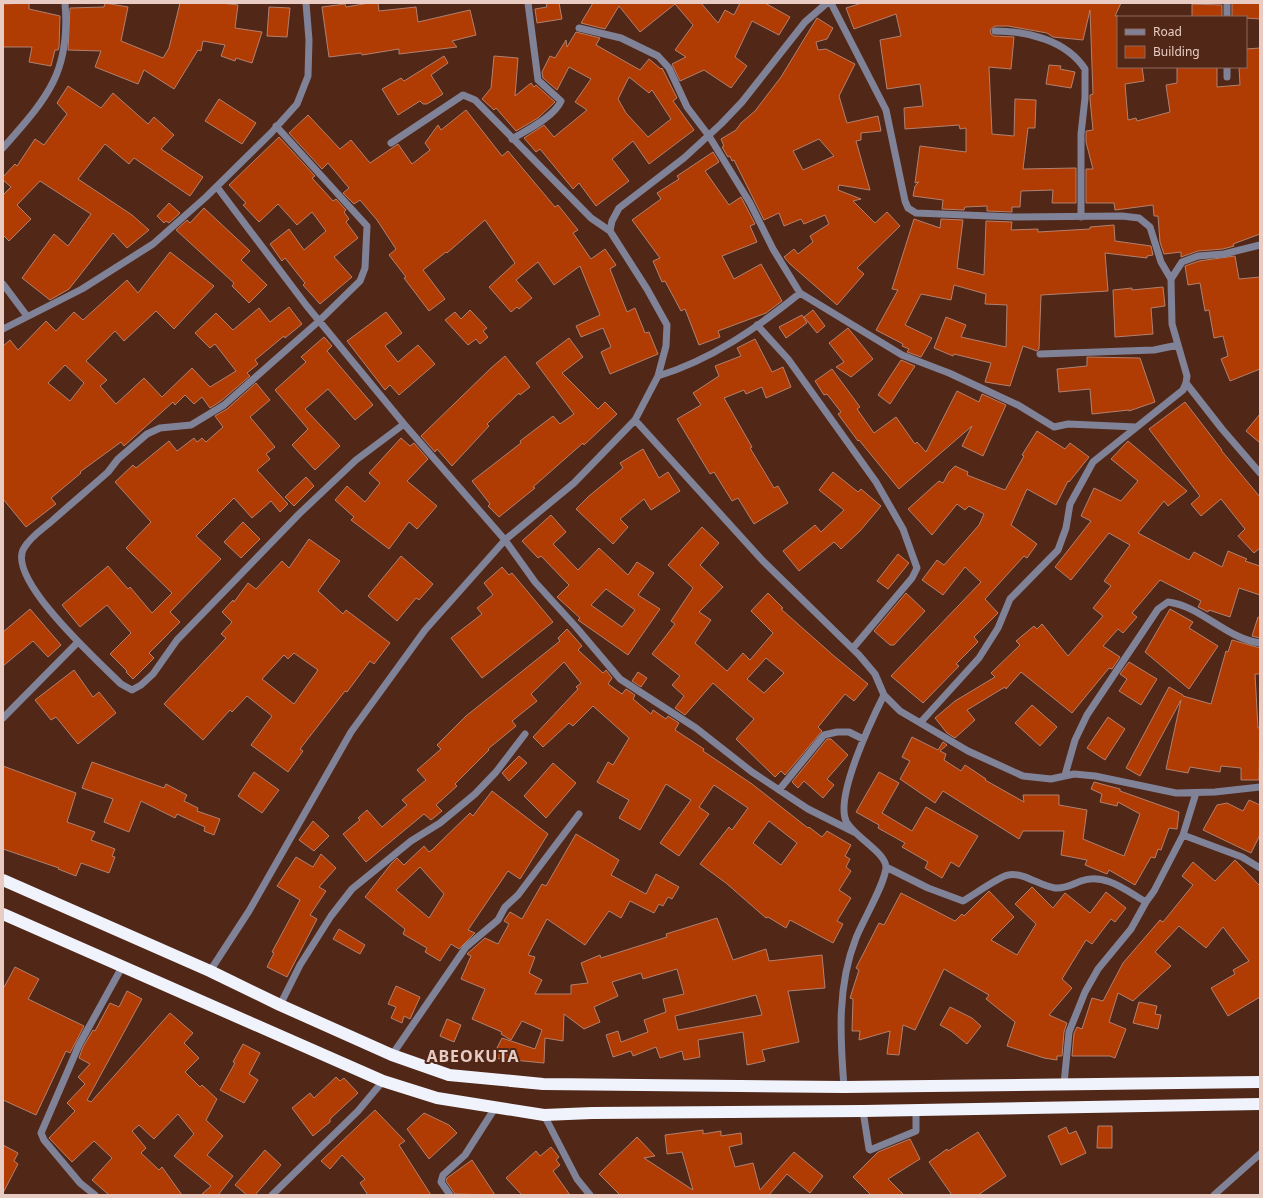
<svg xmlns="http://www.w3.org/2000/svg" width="1263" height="1198" font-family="'Noto Sans',sans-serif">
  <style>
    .building { fill: #b13c03; stroke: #b2806e; fill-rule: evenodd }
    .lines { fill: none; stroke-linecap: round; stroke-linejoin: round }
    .minor { stroke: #808297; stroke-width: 7 }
    .highway { stroke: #f0f2fc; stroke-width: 12 }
    .labels { text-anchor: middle; stroke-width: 4; stroke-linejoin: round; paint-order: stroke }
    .district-label { font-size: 16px; font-weight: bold; letter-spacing: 1px; fill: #e8ccc3; stroke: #512718 }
  </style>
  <rect width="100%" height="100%" fill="#512718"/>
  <!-- building -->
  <path class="building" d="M29,3V9L60,16L59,47L58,50H55L51,66L29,62L32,47H3V4Z
    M105,3L128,7L121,41L163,58L169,48L180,3H221L238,5L235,28L262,32L252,63L236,58L235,61L221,56L225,45L203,41L201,51L198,50L174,89L144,70L138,84L95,67L101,51L68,50L70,8L104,7Z
    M369,3H378L379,11L416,7L418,22L470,10L476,35L452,41L457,47L399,54V49L362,55L361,53L329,57L322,7L345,4L346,7Z
    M546,3H559L562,19L537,23L535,9L547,7Z
    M593,3H701L718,23L725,10L734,15L740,3H765L790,17L779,35L752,21L735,57L747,66L731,88L704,70L680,81L672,64L686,57L675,50L693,25L675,4L640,32L619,6L605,29L581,23Z
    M862,3H1121L1115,16H1118V67H1142L1144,81L1125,84L1128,120L1136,118L1137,121L1170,112L1166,85L1177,83V67H1217V87L1240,85L1239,67H1246V49L1260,48V234L1233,244L1234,246L1223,249L1198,251L1181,257V252L1164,254L1160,242L1158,216H1154L1153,205L1115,210L1114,203H1086V169H1093L1086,142V131L1093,130L1090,99V95L1093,94L1090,10L1083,40L1053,37L1047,33L1008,26H995L990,30L991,34L994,36L1014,37L1011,69L989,67L992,134L1014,136L1015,99L1036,100L1035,128H1028L1023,169L1076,168V203H1052L1053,190L1021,191L1020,207H1012V212L987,211V206L965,207L964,210L942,209L943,200L913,196L915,186L919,182L915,183L920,146L966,152V128L960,129L959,125L905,129L904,108L923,106L920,84L887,89L880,40L901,36L896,14L854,29L846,8Z
    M1232,3H1260V19L1232,17Z
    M1192,4L1222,5V17H1192Z
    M269,7L290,8L287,37L267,36Z
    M817,18L833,28L827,39L816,42L818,50L826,49L855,64L839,96L847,123L878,116L881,131L861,133V140L856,141L870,190L839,185L838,190L861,199L853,201L875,223L887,212L900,226L857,268L864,274L837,305L790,264L784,257L794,249L798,254L813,242L810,236L829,224L825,215L804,224L801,219L784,226L779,213L764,220L734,160L732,161L730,156L728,157L722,147L724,146L721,139L736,130L741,123L755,111L781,77ZM819,139L834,156L803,170L793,151Z
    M576,32L600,38L596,45L640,70L649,59L661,69L662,68L677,98L673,101L694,130L649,164L633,141L612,159L629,181L596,206L579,183L573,189L540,149L536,152L524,138L544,125L554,137L587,110L575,102L591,79L569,67L557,90L543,78L542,72L550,56L555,58L566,40L567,47ZM629,77L649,93L652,90L671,119L648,137L626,113L618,99Z
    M444,56L448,63L431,75L443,94L427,104H423L420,101L398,115L382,89L401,78L404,81Z
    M494,56L518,58L515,96L531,83L534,87L536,85L555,102L538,118L516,131L496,108L494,110L482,99L491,88Z
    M1049,65L1061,66L1060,69L1075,72L1071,88L1046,84Z
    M68,86L101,108L113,93L148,124L154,117L174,135L161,149L203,177L190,196L134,158L129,164L105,144L78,179L132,215L149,230L127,248L113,233L69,289L50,300L22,278L54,234L68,246L91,214L40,181L17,205L31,219L9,241L3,235V195L11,187L3,180V177L15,164L17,166L35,139L44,145L67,114L57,103Z
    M219,99L256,123L242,144L205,121Z
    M466,110L502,156L508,151L555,207L558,205L578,230L573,233L591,259L605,249L616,265L610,269L627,312L635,308L645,333L649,332L658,354L610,374L601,352L611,347L603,328L581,337L576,326L600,315L580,266L554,285L538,262L516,280L532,298L519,309L517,307L511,312L489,287L515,263L485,220L447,253L446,252L423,270L445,299L429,311L404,278L406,277L389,255L396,249L377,220L360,200L354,204L343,193L349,188L328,163L322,169L289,133L308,115L340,149L351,140L370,163L398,144L412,164L430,150L425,143L438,125L441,130Z
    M279,137L315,176L312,178L333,201L336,199L346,210L344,212L349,219L346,222L358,238L334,257L352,277L320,304L303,285L305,283L285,258L282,261L270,244L289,229L304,250L326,231L312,212L297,225L278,204L259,222L243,205L246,203L229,185Z
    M713,152L719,162L705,171L729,205L741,197L755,224L750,226L757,242L722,256L734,279L761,264L782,301L766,313L718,331L720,337L699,345L685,309L681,311L665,281L662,282L653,261L660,258L632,220L661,199L657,193L679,179L677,176Z
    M169,203L180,213L169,223L166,221L164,223L157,216Z
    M204,208L250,251L241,260L267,285L249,303L232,286L234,283L176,230L187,220L190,223Z
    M914,219L940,228L941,219L963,220L957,268L984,275L986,221L1012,222L1011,230L1038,229V232L1090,229V227L1114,225L1115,241L1151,246L1153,255L1147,256V258L1105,253L1108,291L1041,295L1039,349L1037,351L1023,346L1010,386L985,382L991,363L954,354L953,356L934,348L946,317L966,325L961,337L1006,347L1007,305L985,304L986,294L954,285L951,300L921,294L905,325L932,338L921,357L907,352L909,349L902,346L903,344L876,330L898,290L892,289Z
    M170,252L214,286L174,329L156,311L124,341L115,331L86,361L107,380L100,386L116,404L144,378L162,397L192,368L210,387L236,371L215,344L210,348L195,333L216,313L233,330L259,308L270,322L289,307L302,324L285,338L284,336L255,360L258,364L247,373L250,376L221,401L210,408L202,397L194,404L185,395L175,405L173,402L124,446L121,442L80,472L81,473L51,498L56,504L26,527L3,499V346L10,340L18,350L46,321L56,331L74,312L83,320L127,280L138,293ZM65,365L84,383L70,401L48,383Z
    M1235,256L1239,279L1260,277V369L1230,381L1221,359L1228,356L1223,336L1214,338L1209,310L1205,311L1200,283L1188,285L1185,266L1199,261Z
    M1163,287L1165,306L1151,308L1153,334L1115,337L1113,290L1132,288V290Z
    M470,310L487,328L483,331L488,337L480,344L476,339L468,345L445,320L455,312L461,319Z
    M813,310L825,326L817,333L804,317Z
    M386,312L402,333L385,346L398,362L418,345L435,364L399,395L390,385L385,390L347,341Z
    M802,315L807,323L786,338L779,327Z
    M848,328L873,359L851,377L836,367L844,362L829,343Z
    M324,337L332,346L327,351L373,405L355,420L328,389L305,409L340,446L315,470L292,445L308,429L275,390L306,362L301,357Z
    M569,338L583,357L562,373L598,409L605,402L617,414L584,445L583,443L533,487L535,488L499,517L488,506L490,504L472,481L521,443L520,441L553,416L560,424L574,414L536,363Z
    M755,339L772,372L783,367L791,387L766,398L762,387L746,394L744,390L724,398L752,447L750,448L774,488L778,486L788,503L754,524L738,498L732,501L714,472L710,474L677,419L701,405L693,393L719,376L715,366L741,356L737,348Z
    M505,356L530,387L520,395L519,393L487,424L489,426L452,466L437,449L435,452L421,436L491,368Z
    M1087,357L1140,358L1155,402L1129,411V410L1092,414L1090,389L1059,392L1057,369L1087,366Z
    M901,360L915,366L890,404L878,395Z
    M832,369L860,407L857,409L874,433L896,417L915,444L917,442L926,452L957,391L979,402L982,394L1006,405L983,456L962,446L972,426L899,489L859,440L858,441L838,414L841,412L827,394L824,395L815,381Z
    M256,383L270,400L250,417L275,447L266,454L270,459L257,470L288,504L280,512L271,501L252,518L234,498L196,536L221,559L170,612L180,622L149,653L154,658L133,679L126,672L127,671L110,654L131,633L107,605L80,627L62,605L108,566L128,589L130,587L152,613L172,593L126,548L151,522L115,482L133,465L136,468L169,441L177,451L194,438L197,442L202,438L206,442L223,427L215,416L227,409Z
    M1185,402L1222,450H1221L1260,497V548L1254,553L1238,536L1245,529L1221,499L1201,516L1191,504L1200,496L1149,429Z
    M1260,414V443L1246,431Z
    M1037,431L1065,449L1070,443L1089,457L1069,482L1068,481L1056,505L1027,489L1011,525L1037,544L1027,558L1024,556L985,599L998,613L974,637L978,642L956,664L959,666L923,703L891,676L981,582L965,567L943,595L922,580L937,560L944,565L979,525L984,514L969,506L965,510L957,504L932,535L908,509L939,481L943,483L949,472L955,466L968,472L967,475L1005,490L1024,456L1022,455Z
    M401,438L410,446L414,443L428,459L407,481L437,506L417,529L409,522L389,549L351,520L354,517L335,500L347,486L365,502L380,483L369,473Z
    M1128,441L1187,491L1168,506L1164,501L1138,533L1189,560L1194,552L1222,567L1228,551L1247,559L1245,561L1260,566V595L1239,588L1230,617L1209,610L1208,612L1198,607L1201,601L1160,580L1132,613L1137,617L1123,633L1118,629L1103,646L1120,657L1112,669L1109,668L1072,713L1021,672L1006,689L1005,687L967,710L975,720L955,738L947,733L935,718L955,701L995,677L991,673L1020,645L1016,641L1034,626L1037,629L1042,624L1068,656L1103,616L1093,608L1111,586L1104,581L1130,545L1109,533L1071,580L1055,567L1091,521L1081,516L1094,488L1121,501L1138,481L1111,459Z
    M643,449L659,478L668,472L680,491L651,510L644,499L620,519L628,527L613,544L576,509L589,496L623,468L620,463Z
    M833,472L858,492L861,489L881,506L860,531L841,549L834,542L799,571L783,551L815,525L821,532L844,510L819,490Z
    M306,477L314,486L294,506L285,497Z
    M551,515L566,532L553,544L578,570L599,548L628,575L637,562L654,573L638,595L660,609L628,655L578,620L580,618L557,597L569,585L541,556L538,558L522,541ZM606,589L635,610L622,627L591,605Z
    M243,522L260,539L241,558L224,542Z
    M702,527L719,543L700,565L723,587L699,612L711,620L695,643L727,671L743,653L750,660L773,633L751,611L768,593L783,608L781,609L834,656L868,684L854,701L845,694L818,727L822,731L785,775L781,771L775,777L736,739L754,719L713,683L685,715L675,708L684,696L672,685L680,676L652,654L675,624L671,621L693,588L668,565ZM766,658L784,673L764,693L747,679Z
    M309,539L340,561L318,591L343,614L346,610L390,643L374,664L370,661L347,692L345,691L300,749L303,751L288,772L251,745L272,716L247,696L232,712L230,710L203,740L164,704L226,638L221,634L232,622L222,612L233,600L234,602L248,583L256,589L282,561L289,568ZM294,653L318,670L294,704L262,679L284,655L288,659Z
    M898,554L909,563L888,589L877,581Z
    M401,556L433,584L419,600L416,598L397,621L368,596Z
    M502,567L509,575L512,573L553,622L482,678L451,638L482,614L477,608L493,595L484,583Z
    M906,593L925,611L894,645H890L874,631Z
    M30,609L61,645L48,657L33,641L3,666V632Z
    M1170,609L1193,622L1189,628L1218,646L1189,689L1145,652Z
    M1258,617L1260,618V638L1252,636Z
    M567,629L582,646L578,650L603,673L606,670L612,678L608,684L622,694L626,689L635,695L633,699L651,714L653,710L666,719L668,716L679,723L675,730L704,749L703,751L752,784L808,828L809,827L822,837L827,831L851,845L845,856L850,859L846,867L851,871L839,890L851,898L837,921L843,924L833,943L790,920L786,928L768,917L766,918L726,883L700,864L729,827L732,830L748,808L714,785L699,807L709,814L679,856L660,843L691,800L666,784L640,830L619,818L629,800L597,782L608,762L613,765L629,738L593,706L573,726L569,723L543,747L533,737L578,689L576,687L581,683L564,662L531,694L537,701L512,721L516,726L488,749L489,750L455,784L457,786L436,805L442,811L431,820L424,814L366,862L343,834L360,820L358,818L367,810L382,827L407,805L402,800L426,780L417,770L441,749L437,745L466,716L560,641L558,638ZM769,821L797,843L781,865L753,843Z
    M1232,640L1260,648V674H1255L1258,728H1260L1259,780H1241V768L1221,766L1220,772L1190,767L1188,773L1166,769L1181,700L1140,776L1126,768L1169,687L1183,695V696L1211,704L1226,651L1228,652Z
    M1129,662L1157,679L1141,705L1119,691L1127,679L1120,674Z
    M74,670L93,697L99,692L116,713L78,744L56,717L51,720L35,700Z
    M638,672L647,678L641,687L632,681Z
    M1032,705L1057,727L1040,746L1015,723Z
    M1108,717L1125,729L1105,760L1087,748Z
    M912,737L938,750L943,742L947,745L940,751L946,754L944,760L961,771L965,765L986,779L985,780L1024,802L1023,795H1059V805L1087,810L1083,839L1124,856L1140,814L1118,802L1117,806L1100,802L1102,794L1091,789L1094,782L1120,789V791L1179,812L1177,829L1169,828L1161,850L1158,849L1155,858L1151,857L1135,885L1109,870L1107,874L1085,865L1087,860L1061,855L1064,831H1023L1019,839L943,791L935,803L900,779L910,761L902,757Z
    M827,739H831L848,755L827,779L834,785L823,798L804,781L798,788L792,782Z
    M519,756L527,763L509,781L502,773Z
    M92,762L164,788L166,784L187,795L184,801L198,808L197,811L220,819L214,835L204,831L205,827L177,814L175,818L141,801L129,832L104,822L113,799L82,788Z
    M553,763L576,783L546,818L524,796Z
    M3,766L76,793L67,822L95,832L91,840L115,849L112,856L115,857L109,873L81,863L76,876L58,869L59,868L3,849Z
    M254,772L279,790L262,813L238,796Z
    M879,772L899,783L882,813L912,831L926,807L978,836L959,867L951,862L942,878L925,868L928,862L902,847L905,843L878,828L879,825L856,812Z
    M492,791L548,834L520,879L508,871L468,930L475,933L459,949L451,944L440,961L425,952L427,948L403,934L405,929L365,897L391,864L397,858L404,865L424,846L429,852L432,850L470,813L473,816ZM420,867L444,894L429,918L396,890Z
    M1249,800L1260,805V835L1251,853L1203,830L1217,805L1227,803L1243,811Z
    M313,821L329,836L314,851L299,840Z
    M576,834L619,860L611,875L646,894L656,874L679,887L672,899L668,897L663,906L659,904L654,913L630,901L621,918L609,911L585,945L547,919L528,955L535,957L529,973L542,980L535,994H571V985L588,983L581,963L600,955L601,958L667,937L666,934L717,918L733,960L766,949L769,961L822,955L825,988L788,991L799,1042L762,1050L765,1061L747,1065L743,1032L698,1040L700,1057L684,1060L682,1051L660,1058L656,1047L633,1056L631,1051L613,1057L606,1035L618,1031L621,1042L648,1032L644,1020L666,1012L663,999L684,994L677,969L643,979L641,973L612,982L618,996L594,1007L600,1022L584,1029L564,1014L563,1041L545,1038L544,1063L492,1058L502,1038L535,1049L542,1030L522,1021L511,1040L501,1034L502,1032L472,1019L485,989L461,979L471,956L467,954L485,938L498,944L509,924L504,921L510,912L522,919L542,884L546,886ZM756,995L762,1015L678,1030L675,1016Z
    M321,854L336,868L319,887L326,891L310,915L317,919L287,977L267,967L274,953L272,952L300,900L277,886L296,857L313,867Z
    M1235,860L1260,886V997L1228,1016L1211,988L1235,974L1233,970L1249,961L1223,927L1206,948L1179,926L1155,952L1171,966L1133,1001L1118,993L1109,1022L1126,1029L1115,1058L1110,1056H1072L1074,1033L1077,1027L1082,1029L1092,998L1103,1001L1123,963L1160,920L1163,922L1193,885L1182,876L1193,862L1215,881Z
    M1032,887L1053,908L1065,893L1090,913L1106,892L1126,908L1115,922L1111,919L1092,944L1086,940L1062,979L1072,988L1049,1015L1067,1023L1064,1032L1062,1056H1057V1060L1044,1058L1007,1046L1015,1022L986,999L989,995L944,969L915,1030L903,1025L899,1055L887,1054L890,1031L859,1040L860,1031H852L853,999L850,998L859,970L856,968L879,923L884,925L901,893L955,921L962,914L964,916L989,891L1014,917L991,940L1017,955L1036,924L1015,904Z
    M339,929L365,945L360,954L333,939Z
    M15,967L39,979L28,999L84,1026L70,1053L66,1051L36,1115L3,1100V989Z
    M396,986L420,997L410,1019L404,1016L402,1023L391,1018L396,1007L388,1004Z
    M127,991L142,999L87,1100L91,1102L170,1013L193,1033L184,1043L199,1058L185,1072L200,1087L202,1085L217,1099L206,1120L223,1136L207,1155L233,1176L218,1195H201L211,1186L174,1156L194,1134L178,1114L154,1139L139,1125L132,1131L146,1148L141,1153L159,1170L162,1167L182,1195H109L92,1180L112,1158L94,1141L72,1162L49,1138L75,1111L67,1103L85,1084L78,1077L90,1064L79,1058L83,1047L93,1030L95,1031L110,1003L119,1007Z
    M1139,1002L1157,1006L1155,1014L1161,1015L1158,1029L1133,1023Z
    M950,1007L972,1018L981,1026L967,1044L951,1031L940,1025Z
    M447,1019L461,1025L454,1042L440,1036Z
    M243,1044L260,1053L249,1074L258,1080L244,1103L220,1090L235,1063L233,1062Z
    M336,1077L340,1081L344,1078L358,1093L330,1119V1122L313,1136L292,1108L310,1093L314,1098Z
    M375,1110L405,1141L399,1145L431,1195H368L360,1183L365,1179L342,1155L330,1169L321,1161Z
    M424,1113L449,1125L457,1133L429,1159L407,1129Z
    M1098,1126H1112V1148H1097Z
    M1066,1127L1069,1134L1076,1131L1086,1153L1061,1165L1048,1136Z
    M703,1130V1134L721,1131V1136L741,1133L742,1144L729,1147L735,1167L753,1163L760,1190L794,1152L823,1176L810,1193L787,1174L769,1195H620L599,1174L637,1137L655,1156L644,1158L693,1190L682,1152L667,1154L665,1135Z
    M978,1132L1006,1176L978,1195H952L929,1162L947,1149L948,1151Z
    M910,1139L920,1159L888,1179L904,1195H871L853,1177L878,1152Z
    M3,1145L18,1153L14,1161L18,1164L3,1193Z
    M551,1147L559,1157L556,1160L560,1165L553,1171L570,1195H522L506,1178L536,1151L540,1156Z
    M265,1150L281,1165L255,1195H247L235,1185Z
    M472,1160L495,1195L455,1194L446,1181L447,1178Z"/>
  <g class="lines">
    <!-- minor -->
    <path class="minor" d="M831,3L886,110L905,201L908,208L916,213L1015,217L1122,216L1139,218L1150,227L1161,262L1171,279
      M1227,17V3
      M579,28L621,38L658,56L669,68L687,107L709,136L750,203L773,249L800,293L902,355L949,373L1018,405L1054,427L1068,424L1136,427
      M995,31C1027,31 1066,40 1085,69V98L1081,134V217
      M1227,77V67
      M276,126L367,226L365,268L360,281L319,321L224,405L191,425L160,428L147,434L118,459L108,472C90,488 71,504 53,520C43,529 31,536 24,548C5,578 100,663 121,684L132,690L141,685L153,674L177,640L299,514L356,460L404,424
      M512,139C527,130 554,117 561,101L538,80L528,3
      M391,143L463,95L475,100L591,218L610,231
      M3,148C46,99 71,73 65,3
      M217,187L306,305L404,424L505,540L535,582L576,627L620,679L696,728L752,772L808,809L854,832
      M3,284L27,316
      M757,325L788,359L876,482L903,529L917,568L912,578L853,648
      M3,329L82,289L153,244L206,197L271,133L297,104L308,76L309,40L306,3
      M1040,354L1154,350L1178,345
      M658,376C711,360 757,328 800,293
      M1186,383L1222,429L1260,473
      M635,420L762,560L859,655L875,674L884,695L900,711L968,751L1023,776L1051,779L1074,774L1095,776L1176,793L1215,792L1260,787
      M3,718L78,642
      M920,723L979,658L998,628L1010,599L1058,550L1066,528L1070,504L1093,462L1183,390L1186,383L1187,376L1172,324L1171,279L1182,262L1198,256L1224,254L1260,245
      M1065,775L1075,740L1087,715L1158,609L1168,602C1201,606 1225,638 1260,643
      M779,790L824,735L837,732H849L863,739
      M1183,835L1242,857L1260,868
      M886,867L928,888L963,901C972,896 1000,876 1008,875C1025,872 1039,886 1055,888C1065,889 1073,884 1081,881C1104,872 1127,891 1146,902
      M210,971L249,911L351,732L425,630L505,540L574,483L635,420L658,376L666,346L667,325L647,289L610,231L612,221L619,208L684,158L721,124L742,102L805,22L827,3
      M280,1005L300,965L331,916L352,889L411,841L440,823L475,794L496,772L525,734
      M392,1055L466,947L498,920L505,907L518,895L579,814
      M1064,1084L1069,1032L1085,992L1098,969L1131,929L1146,902L1154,891L1183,835L1196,793
      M844,1087C840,1036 837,986 856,938C863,920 884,886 886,868C887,853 853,836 846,821C835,796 872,719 884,695
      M863,1111L869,1149L870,1150L916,1131V1110
      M544,1115L577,1179L590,1195
      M95,1195L80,1183L44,1140L41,1133L79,1045L122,967
      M272,1195L358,1111L383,1081
      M450,1195L441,1182L443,1175L465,1155L495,1108
      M1214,1195L1260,1154"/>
    <!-- highway -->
    <path class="highway" d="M3,880L210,971L280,1005L392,1055L449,1075L543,1084L844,1087L1260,1082
      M3,914L383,1081L437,1098L544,1115L592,1113L863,1111L1260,1104"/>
  </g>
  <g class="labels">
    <!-- district labels -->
    <g class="district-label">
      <text x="473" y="1062">ABEOKUTA</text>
    </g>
  </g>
  <!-- border -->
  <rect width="1263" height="1198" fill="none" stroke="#e8ccc3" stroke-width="8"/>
  <!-- legend -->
  <rect x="1117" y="16" width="130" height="52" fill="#512718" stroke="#8d695c"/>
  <rect x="1125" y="29" width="20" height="6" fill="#808297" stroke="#8d695c"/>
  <text x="1153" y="36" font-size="12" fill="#e8ccc3">Road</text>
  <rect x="1125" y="46" width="20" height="12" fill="#b13c03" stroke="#8d695c"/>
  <text x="1153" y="56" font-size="12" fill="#e8ccc3">Building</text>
</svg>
